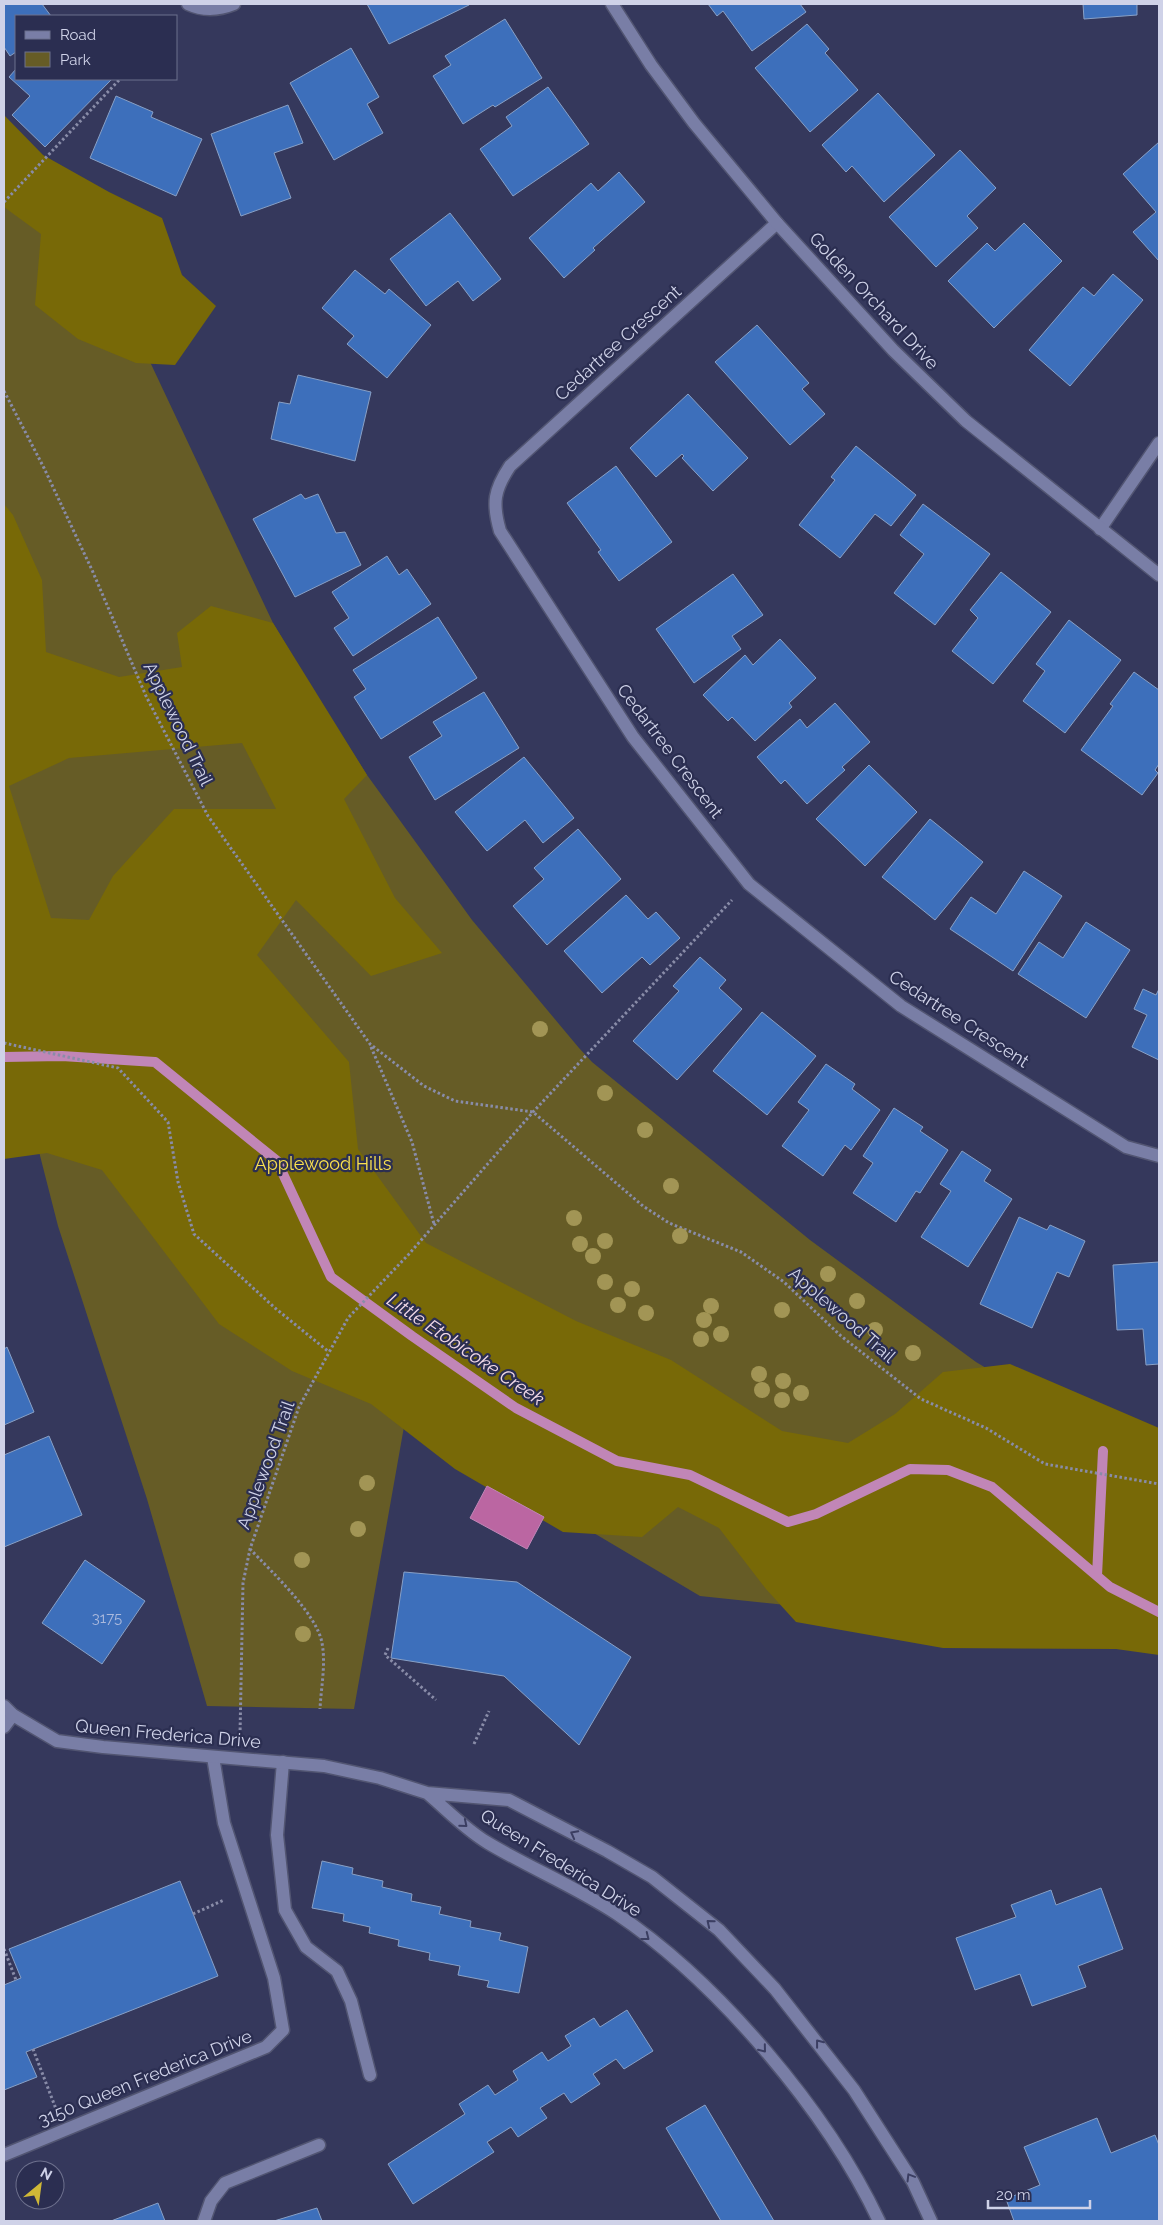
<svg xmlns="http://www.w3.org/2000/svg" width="1163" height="2225" font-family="Raleway,sans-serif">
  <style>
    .green { fill: #665c26 }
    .forest { fill: #786907; fill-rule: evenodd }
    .water { fill: #bb66a2; stroke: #c186b7 }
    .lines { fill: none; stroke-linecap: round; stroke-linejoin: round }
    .stream { stroke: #c186b7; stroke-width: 10 }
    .building { fill: #3d6fbb; stroke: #88a0c6 }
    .lane-casing { stroke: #525572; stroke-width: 15 }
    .street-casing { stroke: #525572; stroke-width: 15 }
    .secondary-casing { stroke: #525572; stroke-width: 15 }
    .path { stroke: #898ca8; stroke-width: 3; stroke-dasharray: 2.5 2.5; stroke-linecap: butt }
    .lane { stroke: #797ea6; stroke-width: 12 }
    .street { stroke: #797ea6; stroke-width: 12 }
    .secondary { stroke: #797ea6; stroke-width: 12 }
    .tree { fill: #a29555 }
    .oneway { stroke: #3b3e62 }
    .labels { text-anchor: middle; stroke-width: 4.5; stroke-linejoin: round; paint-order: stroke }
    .number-label { font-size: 15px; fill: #aab9dd }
    .street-label { font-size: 18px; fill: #cfd2e8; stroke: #2b2e51 }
    .park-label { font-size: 18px; fill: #fbe14f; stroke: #2b2e51 }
    .water-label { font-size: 19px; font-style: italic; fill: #f1d9e8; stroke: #2b2e51 }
  </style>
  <rect width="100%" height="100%" fill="#35385c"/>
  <!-- green -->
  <path class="green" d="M4,190L43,228L151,364L273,623L316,695L367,775L472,920L579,1048L592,1062L810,1240L976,1362L1089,1429L1159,1644L700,1596L405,1421L354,1709L207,1706L147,1499L58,1226L35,1136L4,1102Z"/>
  <!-- forest -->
  <path class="forest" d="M4,115L43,155L109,192L162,218L182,275L216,306L175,365L136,363L78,339L35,305L41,234L4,207Z
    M4,504L13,515L42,580L46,652L119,677L182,667L177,633L211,606L273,623L367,775L344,799L395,898L442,953L371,976L296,900L257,955L349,1062L358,1149L426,1243L576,1321L671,1360L782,1431L848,1443L895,1414L943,1372L1010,1364L1159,1428V1655L1116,1649L943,1648L796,1622L766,1589L719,1528L678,1507L642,1537L563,1532L455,1469L371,1404L292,1371L219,1324L102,1170L47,1153L4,1159ZM242,743L276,809H174L113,876L89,920L51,918L9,786L69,758Z"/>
  <!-- water -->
  <path class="water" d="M487,1486L544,1517L527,1549L470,1518Z"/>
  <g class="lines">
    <!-- stream -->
    <path class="stream" d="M4,1057L62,1056L155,1062L277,1161L331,1277L412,1336L516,1408L617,1461L690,1475L788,1522L816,1514L910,1469L948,1470L992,1487L1110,1587L1159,1612
      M1097,1576L1103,1451"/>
  </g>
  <!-- building -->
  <path class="building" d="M4,4H42L51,16H16V52L10,56L4,47Z
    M367,4H468L469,5L389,44Z
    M708,4H800L806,12L752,51L723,11L717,16Z
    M1083,4H1137V15L1084,19Z
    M505,19L542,78L495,107L493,105L463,124L433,76L451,65L445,56Z
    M807,24L829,49L825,53L858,90L810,132L755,68Z
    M351,48L379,97L367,104L383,133L334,160L290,83Z
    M16,69V79H112L45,147L12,115L30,96L9,77Z
    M548,87L589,144L513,196L480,149L512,126L506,117Z
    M878,93L935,155L884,202L852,166L846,172L822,145Z
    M116,96L153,112L151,117L202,139L176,196L90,158Z
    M288,105L303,143L274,153L291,198L241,216L211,134Z
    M1159,142V261L1133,232L1156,212L1123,174Z
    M960,150L996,188L967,216L978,228L936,267L889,217Z
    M619,172L645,202L593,248L595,250L564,278L529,238L591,183L598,191Z
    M450,213L501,279L473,301L458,281L426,306L390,259Z
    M1024,223L1062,261L994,328L948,281L987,243L995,251Z
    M355,270L385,294L389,289L431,325L387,378L347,344L354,336L322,308Z
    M1113,274L1143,300L1070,386L1029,350L1083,287L1094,296Z
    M757,325L809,383L802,389L825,414L790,445L715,362Z
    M298,375L371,392L355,461L271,439L279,402L290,404Z
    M688,394L748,458L713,491L682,458L684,456L682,454L656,477L630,448Z
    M856,446L916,495L891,526L875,514L840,558L799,525L835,480L831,477Z
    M616,466L672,542L619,581L598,552L601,550L567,503Z
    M301,494L305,499L318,494L336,533L345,532L361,565L295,597L253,519Z
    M923,504L990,554L935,625L894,593L924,554L900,535Z
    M387,556L399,575L407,569L431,604L353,656L334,628L349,618L332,592Z
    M1001,572L1051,612L993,684L952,651L978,618L970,610Z
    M733,574L763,615L732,636L741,649L694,683L656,629Z
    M438,617L477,678L381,739L354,697L366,689L353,670Z
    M1069,620L1121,660L1065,733L1023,701L1045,671L1036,664Z
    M780,639L816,678L789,703L792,707L755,741L732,717L728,721L703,695L745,655L753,665Z
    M1134,672L1159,690V764L1155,770L1158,773L1142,795L1081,750L1113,706L1110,704Z
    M484,692L519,748L435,800L409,757L442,736L433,722Z
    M835,703L870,742L842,767L845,770L807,804L785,780L781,784L757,757L800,719L807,728Z
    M524,757L574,818L543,843L525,820L487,851L455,812Z
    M869,765L917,812L865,866L816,819Z
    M930,819L983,862L935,920L882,877Z
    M578,829L621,879L547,945L513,906L544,879L534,868Z
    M1024,871L1062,896L1013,971L950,929L971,897L996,914Z
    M626,895L648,919L656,912L680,938L650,965L642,957L602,993L564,951Z
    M1086,922L1130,950L1086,1018L1018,974L1039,942L1063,958Z
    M700,957L726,980L719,988L742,1009L677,1080L633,1041L679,991L673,986Z
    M1143,989L1156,995L1159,989V1060L1132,1047L1147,1015L1134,1009Z
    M762,1012L816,1056L767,1115L713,1071Z
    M826,1064L855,1084L852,1089L880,1110L851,1150L845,1145L823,1176L782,1146L809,1110L798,1102Z
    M894,1108L923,1127L920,1131L948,1150L920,1193L916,1191L896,1222L853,1193L873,1163L863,1156Z
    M962,1151L991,1170L984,1181L1012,1199L968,1267L921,1237L951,1191L940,1184Z
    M1019,1217L1047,1230L1050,1225L1085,1241L1069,1277L1057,1272L1032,1328L980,1304Z
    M1159,1262V1364L1146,1365L1143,1329L1117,1330L1113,1265Z
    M7,1347L34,1412L4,1425V1349Z
    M49,1436L82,1515L4,1547V1455Z
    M85,1560L145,1601L102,1664L42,1623Z
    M404,1572L517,1582L631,1657L579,1745L504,1676L391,1658Z
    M322,1861L353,1868L352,1874L383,1881L382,1887L412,1894L411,1901L441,1907L439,1914L471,1921L470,1927L501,1933L499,1940L528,1947L519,1993L487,1987L489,1981L458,1975L460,1966L429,1960L430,1953L398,1946L399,1940L369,1933L370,1927L343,1921L344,1914L312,1908Z
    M180,1881L218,1976L26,2052L37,2077L4,2090V1985L21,1978L9,1949Z
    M1101,1888L1123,1949L1078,1966L1086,1987L1032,2006L1020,1974L975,1990L956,1938L1016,1917L1011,1905L1051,1890L1056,1905Z
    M627,2010L653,2051L624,2069L616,2059L593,2074L600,2084L571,2103L564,2093L540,2108L547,2118L518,2137L511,2127L487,2142L494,2152L413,2204L388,2164L465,2114L459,2104L488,2085L495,2095L518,2080L513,2071L542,2052L548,2061L571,2046L565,2036L594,2018L600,2027Z
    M705,2105L774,2221H721L666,2128Z
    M1097,2118L1111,2153L1155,2135L1159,2145V2221H1014L1006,2199L1040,2185L1024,2147Z
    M158,2203L165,2221H111Z
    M317,2208L322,2221H274Z"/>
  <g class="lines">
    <!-- lane casing -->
    <g class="lane-casing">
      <path id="lane" d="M283,1762L277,1835L285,1910L306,1947L337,1971L351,2001L370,2075
        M204,2221L211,2201L225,2183L319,2145"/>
    </g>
    <!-- street casing -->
    <g class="street-casing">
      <path id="street" d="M188,4C203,11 219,10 234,4
        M777,223L510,466C494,490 492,503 500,531L633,737L749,884L901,1006L1126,1147L1159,1156
        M1100,529L1159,443
        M4,1727L13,1715
        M4,2155L266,2047L283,2030L274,1978L224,1823L213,1757"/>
    </g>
    <!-- secondary casing -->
    <g class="secondary-casing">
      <path id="secondary" d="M612,4L651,65L694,123L777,223L893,350L966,421L1159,575
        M4,1706L13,1715L57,1741L103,1747L324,1766L380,1778L427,1793L509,1800L607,1851L652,1877L719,1930L775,1989L854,2090L913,2182L931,2221
        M427,1793C446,1809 466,1830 488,1843C530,1868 576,1887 617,1914C718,1982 827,2111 879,2221"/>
    </g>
    <!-- path -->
    <path class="path" d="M4,202L120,79
      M4,391L44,468L92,570L146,696L208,816L370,1044L424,1086L455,1101L533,1112L643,1206L669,1223L741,1252L784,1282L841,1336L921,1399L986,1428L1045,1464L1159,1484
      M4,1043L118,1068L168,1122L178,1182L194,1234L275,1308L329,1352
      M371,1047L412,1142L434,1224
      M250,1549C271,1571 317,1614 322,1643C326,1664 321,1688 320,1709
      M388,1648L385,1655L436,1700
      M240,1735L243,1583L250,1549L299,1407L348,1318L409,1254L533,1112L732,900
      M474,1744L489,1711
      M193,1914L224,1900
      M4,1949L16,1980
      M33,2049L56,2109"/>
    <!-- lane -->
    <use href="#lane" class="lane"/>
    <!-- street -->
    <use href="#street" class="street"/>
    <!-- secondary -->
    <use href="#secondary" class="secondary"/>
  </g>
  <!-- trees -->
  <g class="tree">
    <circle cx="540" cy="1029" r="8"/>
    <circle cx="605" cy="1093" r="8"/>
    <circle cx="645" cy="1130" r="8"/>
    <circle cx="671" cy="1186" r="8"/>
    <circle cx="574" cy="1218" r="8"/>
    <circle cx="680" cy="1236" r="8"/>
    <circle cx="605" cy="1241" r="8"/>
    <circle cx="580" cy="1244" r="8"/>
    <circle cx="593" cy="1256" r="8"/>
    <circle cx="828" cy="1274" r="8"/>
    <circle cx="605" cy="1282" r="8"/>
    <circle cx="632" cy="1289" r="8"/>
    <circle cx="857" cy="1301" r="8"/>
    <circle cx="618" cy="1305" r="8"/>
    <circle cx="711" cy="1306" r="8"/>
    <circle cx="782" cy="1310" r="8"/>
    <circle cx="646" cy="1313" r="8"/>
    <circle cx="704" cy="1320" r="8"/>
    <circle cx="875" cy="1330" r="8"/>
    <circle cx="721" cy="1334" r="8"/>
    <circle cx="701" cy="1339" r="8"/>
    <circle cx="913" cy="1353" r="8"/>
    <circle cx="759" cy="1374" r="8"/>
    <circle cx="783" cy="1381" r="8"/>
    <circle cx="762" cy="1390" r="8"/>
    <circle cx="801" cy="1393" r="8"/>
    <circle cx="782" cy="1400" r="8"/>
    <circle cx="367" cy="1483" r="8"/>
    <circle cx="358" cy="1529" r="8"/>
    <circle cx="302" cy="1560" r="8"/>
    <circle cx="303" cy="1634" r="8"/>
  </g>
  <!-- one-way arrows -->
  <defs><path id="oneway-chevron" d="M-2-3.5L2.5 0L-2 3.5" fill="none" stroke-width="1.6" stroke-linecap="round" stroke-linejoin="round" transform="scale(1.25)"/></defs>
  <g class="oneway">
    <use href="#oneway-chevron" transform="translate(464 1824) rotate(40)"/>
    <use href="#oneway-chevron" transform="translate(574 1834) rotate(-152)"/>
    <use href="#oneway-chevron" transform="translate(710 1923) rotate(-141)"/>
    <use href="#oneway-chevron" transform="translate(646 1937) rotate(38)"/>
    <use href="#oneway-chevron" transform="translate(819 2043) rotate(-128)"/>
    <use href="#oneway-chevron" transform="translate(763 2049) rotate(51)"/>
    <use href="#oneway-chevron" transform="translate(910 2177) rotate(-121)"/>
  </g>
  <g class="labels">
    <!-- number labels -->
    <g class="number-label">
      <text x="107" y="1623">3175</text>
    </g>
    <!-- street labels -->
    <g class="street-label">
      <text transform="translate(874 301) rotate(47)" y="6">Golden Orchard Drive</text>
      <text transform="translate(618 343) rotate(-42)" y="6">Cedartree Crescent</text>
      <text transform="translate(178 724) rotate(64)" y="6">Applewood Trail</text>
      <text transform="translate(670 751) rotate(53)" y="6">Cedartree Crescent</text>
      <text transform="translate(959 1019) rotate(33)" y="6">Cedartree Crescent</text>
      <text transform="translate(842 1315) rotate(41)" y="6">Applewood Trail</text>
      <text transform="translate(266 1465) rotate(-70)" y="6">Applewood Trail</text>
      <text transform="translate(168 1734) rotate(5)" y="6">Queen Frederica Drive</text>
      <text transform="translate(561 1863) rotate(32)" y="6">Queen Frederica Drive</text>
      <text transform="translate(145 2078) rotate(-22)" y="6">3150 Queen Frederica Drive</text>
    </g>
    <!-- park labels -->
    <g class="park-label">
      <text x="323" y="1170">Applewood Hills</text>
    </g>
    <!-- water labels -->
    <g class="water-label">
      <text transform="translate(466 1349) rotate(34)" y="7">Little Etobicoke Creek</text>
    </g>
  </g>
  <!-- border -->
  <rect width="1163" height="2225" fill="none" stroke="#cfd2e8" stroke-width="10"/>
  <!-- legend -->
  <rect x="15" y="15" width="162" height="65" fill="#2b2e51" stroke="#6d708d"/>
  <rect x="25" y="31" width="25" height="8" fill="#797ea6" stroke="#6d708d"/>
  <text x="60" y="40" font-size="15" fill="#cfd2e8">Road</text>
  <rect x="25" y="52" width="25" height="15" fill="#665c26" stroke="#6d708d"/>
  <text x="60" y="65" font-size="15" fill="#cfd2e8">Park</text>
  <!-- north arrow -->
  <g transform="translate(40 2185) rotate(29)"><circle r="24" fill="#2b2e51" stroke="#6d708d"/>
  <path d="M0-4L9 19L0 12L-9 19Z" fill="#cfb837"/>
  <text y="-8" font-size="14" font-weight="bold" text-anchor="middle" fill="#cfd2e8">N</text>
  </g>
  <!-- scale -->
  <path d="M988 2200v8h102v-8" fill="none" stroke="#cfd2e8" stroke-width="2.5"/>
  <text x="996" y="2200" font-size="15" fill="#cfd2e8" stroke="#2b2e51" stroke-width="4" paint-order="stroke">20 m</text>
</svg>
